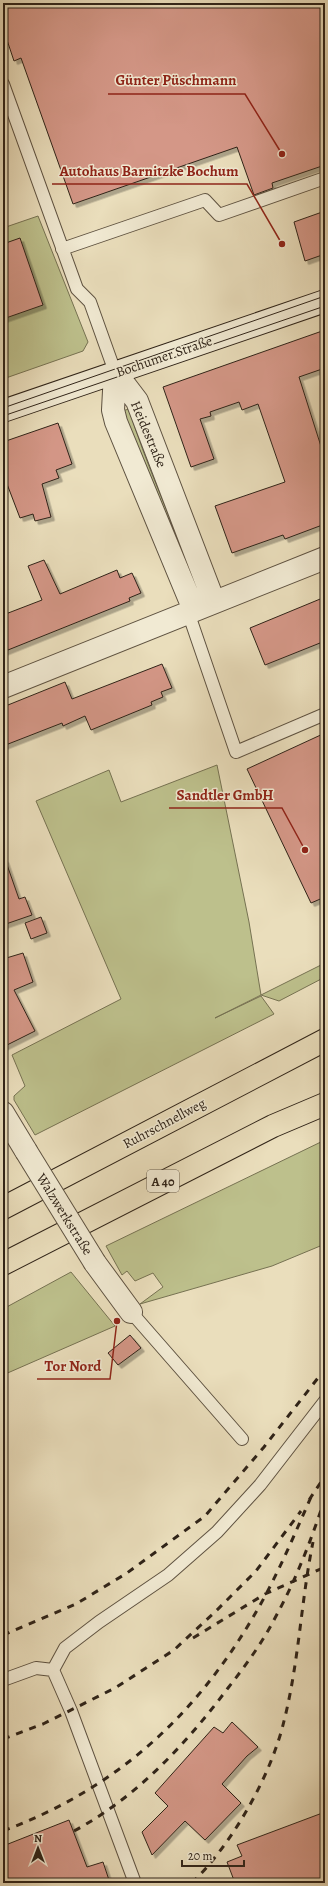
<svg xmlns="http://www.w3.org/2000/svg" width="328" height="1886" font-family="Alegreya,serif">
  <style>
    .green { fill: #bdc08c; stroke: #767252 }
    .building { fill: #d49787; stroke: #2f2318; filter: url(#shadow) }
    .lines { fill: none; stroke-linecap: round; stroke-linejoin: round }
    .service-casing { stroke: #5e5241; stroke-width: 14 }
    .minor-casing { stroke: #5e5241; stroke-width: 24 }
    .secondary-casing { stroke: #2f2318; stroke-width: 24 }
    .motorway-casing { stroke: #2f2318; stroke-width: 24 }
    .service { stroke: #f1ead3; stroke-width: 12 }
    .minor { stroke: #f1ead3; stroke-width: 22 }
    .secondary { stroke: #f1ead3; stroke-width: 22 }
    .motorway { stroke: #eadebc; stroke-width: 22 }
    .tram { stroke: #2f2318; stroke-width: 1 }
    .rail { stroke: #2f2318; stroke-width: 3; stroke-dasharray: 7 7; stroke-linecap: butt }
    .minor-bridge-casing { stroke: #5e5241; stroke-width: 24; stroke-linecap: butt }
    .minor-bridge { stroke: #f1ead3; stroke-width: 22 }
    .labels { text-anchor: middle; stroke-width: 3; stroke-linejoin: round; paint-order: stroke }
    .shield { fill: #f1ead3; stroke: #695f50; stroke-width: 1 }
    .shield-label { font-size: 13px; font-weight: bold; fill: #2f2318 }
    .street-label { font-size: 14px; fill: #2f2318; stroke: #f1ead3 }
    .leader { fill: none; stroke: #8f2418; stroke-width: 1.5 }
    .callout-dot { fill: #8f2418; stroke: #f1ead3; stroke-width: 1.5 }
    .callout-label { font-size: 15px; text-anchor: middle; font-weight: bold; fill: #8f2418; stroke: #f1ead3; stroke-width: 3; stroke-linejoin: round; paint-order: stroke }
  </style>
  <defs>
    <filter id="shadow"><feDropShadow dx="3.5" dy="3.5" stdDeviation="0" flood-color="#0004"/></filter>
  </defs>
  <rect width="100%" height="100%" fill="#eadebc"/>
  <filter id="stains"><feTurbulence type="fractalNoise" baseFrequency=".005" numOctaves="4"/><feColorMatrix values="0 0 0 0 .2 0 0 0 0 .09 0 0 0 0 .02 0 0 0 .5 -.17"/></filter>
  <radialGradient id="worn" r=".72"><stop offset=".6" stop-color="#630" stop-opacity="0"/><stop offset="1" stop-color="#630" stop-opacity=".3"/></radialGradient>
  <!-- green -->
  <path class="green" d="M38,216L88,342L83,351L3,379V228Z
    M129,409C146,465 171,519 193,573L191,575L122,411Z
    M217,765L249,922L261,995L325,963V977L279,1001L261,995L215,1018L261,996L274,1014L35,1135L14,1100V1096L25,1086L12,1055L121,999L36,801L109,770L121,802Z
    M325,1140V1244L272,1266L140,1304L163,1287L153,1273L135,1281L127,1271L122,1275L106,1246Z
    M71,1272L115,1326L3,1375V1309Z"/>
  <!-- building -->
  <path class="building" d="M3,3H325V165L272,183L273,188L254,195L237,147L73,204L21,58L14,61L3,28Z
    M325,211V254L305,261L294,222Z
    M20,238L43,305L3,319V244Z
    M325,330V368L299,377L325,459V524L285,539L283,535L232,553L215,506L285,482L258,404L242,410L239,402L210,412L211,416L200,419L214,459L191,467L163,387Z
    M58,423L72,464L56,470L59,478L42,484L51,517L35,521L33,514L20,518L7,484L3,485V442Z
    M44,560L60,594L117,570L120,578L132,573L141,593L129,598L130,601L3,652V615L42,600L28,566Z
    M325,597V641L265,665L250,628Z
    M162,664L172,688L161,692L163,697L151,702L152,705L91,730L85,716L63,726L62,723L3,746V707L65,682L72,699Z
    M325,733V897L311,903L247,769Z
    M3,859H5L19,899L25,897L32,915L3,925Z
    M41,917L47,933L31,939L25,923Z
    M23,953L33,982L14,990L35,1031L3,1047V959Z
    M130,1335L141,1348L118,1365L108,1353Z
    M232,1722L258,1747L247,1756L222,1784L241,1803L205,1840L185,1821L152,1855L142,1832L168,1806L155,1793L214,1727L223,1733Z
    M325,1812V1883H235L227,1862L242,1856L237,1845Z
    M69,1820L87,1867L103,1862L110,1883H3V1846Z"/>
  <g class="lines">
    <!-- service casing -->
    <g class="service-casing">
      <path id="service" d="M3,84L77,289L90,302L115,372
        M62,249L205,200L219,215L325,178
        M188,612L236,752L325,714
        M131,1312L242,1439
        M53,1670L65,1648L99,1622L168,1575L217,1532L260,1485L325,1401
        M3,1680L36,1668L53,1670L71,1711L135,1883"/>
    </g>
    <!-- minor casing -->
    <g class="minor-casing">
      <path id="minor" d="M115,372L113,410L116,422L194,610
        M115,372L137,401L214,602
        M3,687L325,558
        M3,1113L26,1151
        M95,1263L131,1312"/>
    </g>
    <!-- secondary casing -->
    <g class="secondary-casing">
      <path id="secondary" d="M3,411L325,301"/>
    </g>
    <!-- motorway casing -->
    <g class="motorway-casing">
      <path id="motorway" d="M3,1208L325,1040
        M3,1264L273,1126L325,1104"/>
    </g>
    <!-- service -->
    <use href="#service" class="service"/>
    <!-- minor -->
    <use href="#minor" class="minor"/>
    <!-- secondary -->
    <use href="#secondary" class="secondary"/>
    <!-- motorway -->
    <use href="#motorway" class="motorway"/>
    <!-- tram -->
    <path class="tram" d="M3,408L325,296
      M3,416L325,306"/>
    <!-- rail -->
    <path class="rail" d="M309,1500L325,1476
      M3,1635L76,1604L127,1573L205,1516L264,1447L325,1369
      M193,1638L265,1594L325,1567
      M3,1739L43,1724L115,1688L174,1650L215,1612L256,1571L301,1511
      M3,1831C113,1790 192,1720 252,1619C275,1581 293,1538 311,1497
      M74,1831C137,1797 186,1744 228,1688C246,1665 262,1643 275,1618C296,1580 312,1538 325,1498
      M192,1883C232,1844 271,1776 284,1721C299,1662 301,1601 313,1542"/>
    <!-- minor-bridge casing -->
    <g class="minor-bridge-casing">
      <path id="minor-bridge" d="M26,1151L95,1263"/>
    </g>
    <!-- minor-bridge -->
    <use href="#minor-bridge" class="minor-bridge"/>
  </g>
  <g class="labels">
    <!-- shield labels -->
    <rect class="shield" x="147" y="1170" width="32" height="22" rx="3"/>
    <g class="shield-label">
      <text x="163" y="1186">A 40</text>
    </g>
    <!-- street labels -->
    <g class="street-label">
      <text transform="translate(164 356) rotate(-19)" y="5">Bochumer Straße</text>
      <text transform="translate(149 434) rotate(67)" y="5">Heidestraße</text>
      <text transform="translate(164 1123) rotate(-28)" y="5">Ruhrschnellweg</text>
      <text transform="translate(65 1214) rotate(58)" y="5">Walzwerkstraße</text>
    </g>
  </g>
  <!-- callouts -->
  <path class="leader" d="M282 154L245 94H108M282 244L247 184H52M305 850L282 808H169M117 1321L110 1379H37"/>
  <g class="callout-dot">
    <circle cx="282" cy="154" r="4"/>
    <circle cx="282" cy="244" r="4"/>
    <circle cx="305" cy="850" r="4"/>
    <circle cx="117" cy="1321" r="4"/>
  </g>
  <g class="callout-label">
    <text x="176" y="85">Günter Püschmann</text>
    <text x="149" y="176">Autohaus Barnitzke Bochum</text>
    <text x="225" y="800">Sandtler GmbH</text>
    <text x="73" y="1371">Tor Nord</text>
  </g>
  <!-- margin -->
  <rect width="328" height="1886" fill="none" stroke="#eadebc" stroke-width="16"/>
  <rect x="4" y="4" width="320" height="1878" fill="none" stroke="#2f2318" stroke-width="2"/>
  <rect x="8" y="8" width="312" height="1870" fill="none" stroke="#2f2318"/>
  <!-- north arrow -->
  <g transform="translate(38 1848)" stroke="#f1ead3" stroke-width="3" paint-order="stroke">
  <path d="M0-3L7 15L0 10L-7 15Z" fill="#2f2318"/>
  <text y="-6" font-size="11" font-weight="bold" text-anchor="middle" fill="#2f2318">N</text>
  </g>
  <!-- scale -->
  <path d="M182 1860v6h62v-6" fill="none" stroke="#2f2318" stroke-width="2"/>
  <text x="188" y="1860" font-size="12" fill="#2f2318" stroke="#f1ead3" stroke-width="3" paint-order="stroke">20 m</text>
  <rect width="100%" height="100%" filter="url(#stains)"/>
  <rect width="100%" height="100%" fill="url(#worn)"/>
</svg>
